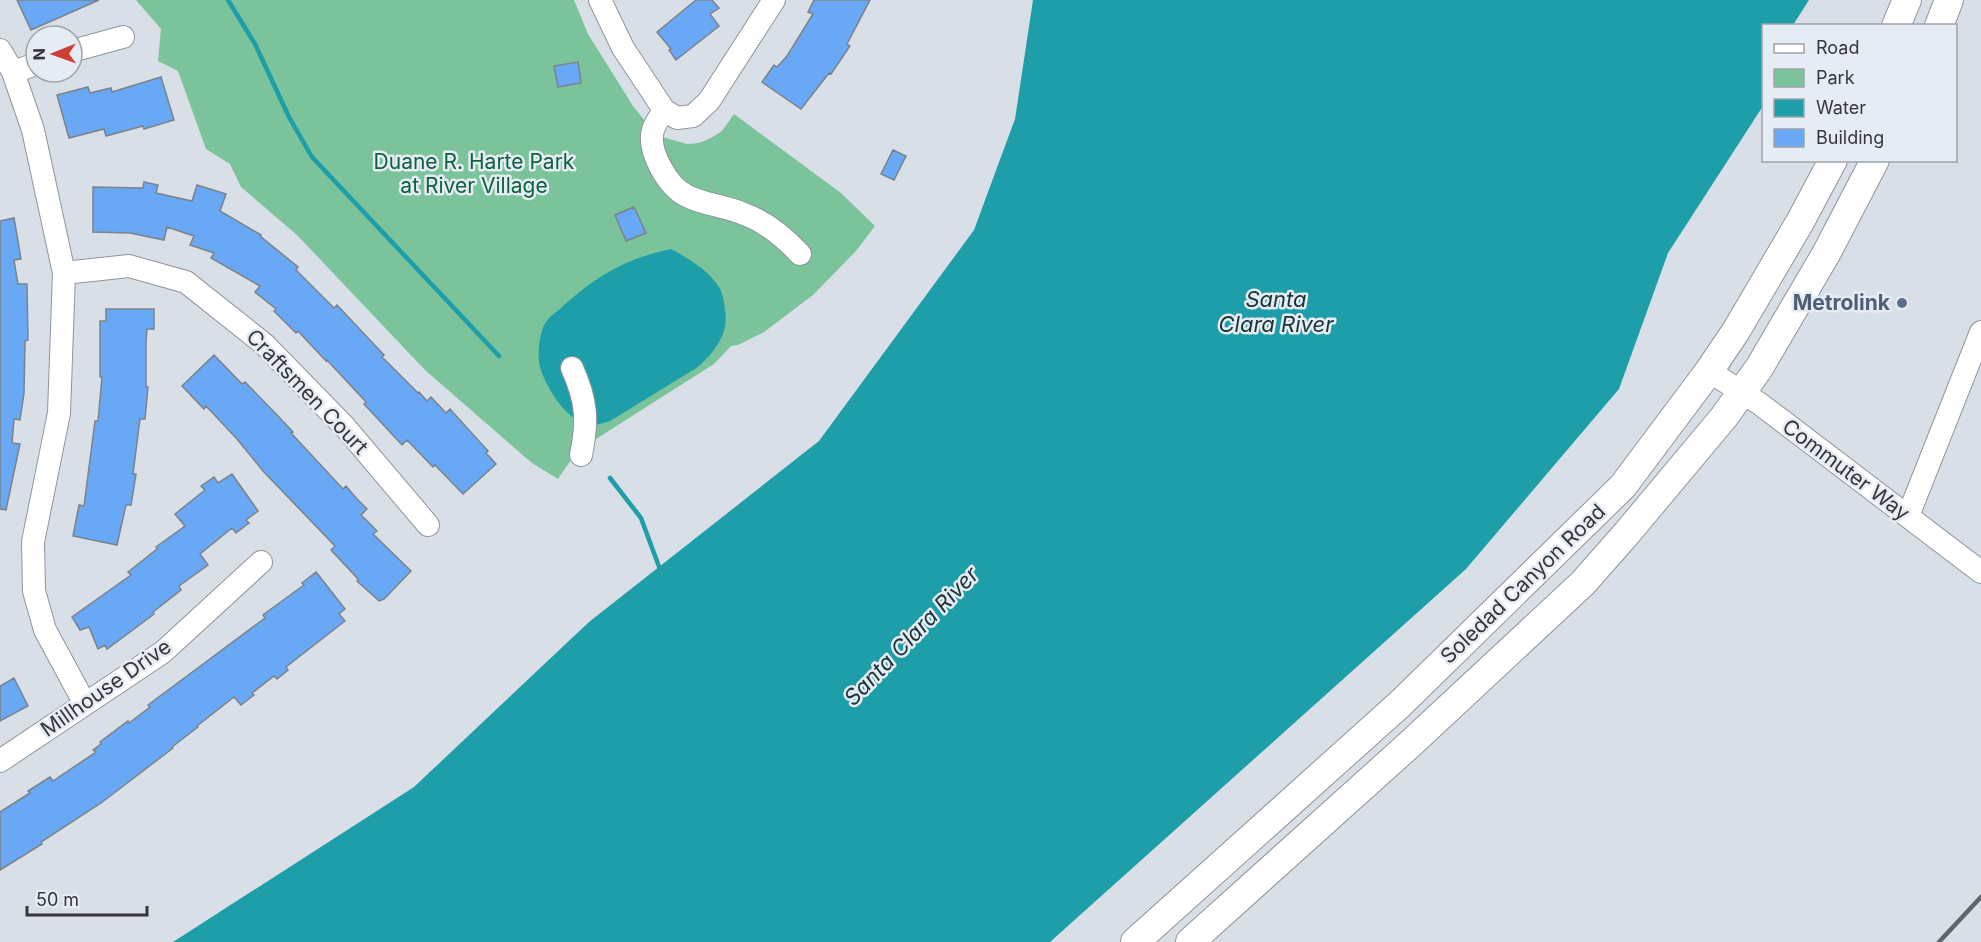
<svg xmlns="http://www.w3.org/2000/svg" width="1981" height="942" font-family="Inter,sans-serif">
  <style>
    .green { fill: #7ac39b }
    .water { fill: #1e9ea8 }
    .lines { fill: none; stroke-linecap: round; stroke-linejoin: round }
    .stream { stroke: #1e9ea8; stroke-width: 4.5 }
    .building { fill: #68a8f4; stroke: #7c828a; stroke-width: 1.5 }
    .minor-casing { stroke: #8f959d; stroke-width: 24 }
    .major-casing { stroke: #8f959d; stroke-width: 30 }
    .minor { stroke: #fff; stroke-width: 22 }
    .major { stroke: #fff; stroke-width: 28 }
    .rail { stroke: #61656a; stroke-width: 4.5 }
    .service-dot { fill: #5c6f8a; stroke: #e6ecf4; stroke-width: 2 }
    .labels { text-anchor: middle; stroke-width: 5; stroke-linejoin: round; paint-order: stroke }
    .park-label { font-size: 21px; fill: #0f623e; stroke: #e6ecf4 }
    .service-label { font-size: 21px; font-weight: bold; fill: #4e5e75; stroke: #e6ecf4; text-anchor: end }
    .street-label { font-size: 21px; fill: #35373b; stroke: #e6ecf4 }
    .water-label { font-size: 22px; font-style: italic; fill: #1b3537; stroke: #e6ecf4 }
  </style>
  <rect width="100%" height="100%" fill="#d8dfe7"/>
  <!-- green -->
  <path class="green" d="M136,0H574L588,34L633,106L645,121L662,137L687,144L699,143L711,138L722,131L734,114L841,193L875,226L856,251L813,295L764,332L738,345L731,346L714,364L577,451L558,479L532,463L425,370L297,235L241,187L230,164L206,149L178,71L158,61L161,29Z"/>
  <!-- water -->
  <path class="water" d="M1033,0H1809L1793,25L1764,26L1763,106L1668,253L1619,389L1466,569L1050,942H173L414,787L589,622L819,441L974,230L1015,119Z
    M671,249C688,258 708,270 719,287C723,294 724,302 725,310C729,334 715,351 698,367L610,421C603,423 595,426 588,425C567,421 545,386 540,367C537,355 539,332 546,322C550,316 558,311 563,306C598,275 625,259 671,249Z"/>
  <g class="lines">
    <!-- stream -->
    <path class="stream" d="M228,0L255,44L289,117L312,157L499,356
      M610,478L641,518L661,572"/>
  </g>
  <!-- building -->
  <path class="building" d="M17,0H99L31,30Z
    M696,0H712L719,8L710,14L719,26L676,60L669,50L671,49L657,32Z
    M814,0H870L847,44L850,46L831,74L829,73L801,109L762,82L774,65L777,67L787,56L813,14L808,12Z
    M578,62L581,83L558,87L554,66Z
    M161,77L174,120L144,129L143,126L106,136L104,129L69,138L57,95L88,87L90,93L111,88L112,92Z
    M893,150L906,156L894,180L881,174Z
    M144,182L158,185L156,193L192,201L197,185L226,194L220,211L261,235L260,236L298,267L296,270L334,308L337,305L384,355L382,357L418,393L419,392L427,401L431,397L446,413L450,409L488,451L486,453L496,464L463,494L435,465L433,467L407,440L402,445L364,404L366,402L327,360L326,361L298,331L296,333L274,311L276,309L255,292L260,286L211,258L214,253L190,245L194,236L167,227L164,240L130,233L93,232V187L143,188Z
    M634,207L646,233L626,241L615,215Z
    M14,218L21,259L14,260L18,284H27L28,340L25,341L24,393L20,420L14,419L12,443L20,444L6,510L0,509V221Z
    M106,309H154V329H147L146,341V387H148L145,419H140L133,474H136L131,505H126L117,545L73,536L79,505L84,506L95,421H98L102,377H100V321H106Z
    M214,355L242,384L245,382L279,417L293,432L291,433L343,489L346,486L357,499L367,509L361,515L377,531L373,534L411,571L384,599L379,601L357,581L358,579L331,550L335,546L263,471L237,439L206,406L204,409L182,386Z
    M232,474L258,511L246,520L249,523L236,533L232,528L200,554L208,565L179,586L181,590L153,612L154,614L107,649L105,645L98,649L89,627L80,630L72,617L131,575L128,572L157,549L156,547L185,526L175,514L205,490L201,486L214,477L218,483Z
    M316,572L345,609L339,614L345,621L286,667L288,670L277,679L274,676L252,693L254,695L241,705L234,697L197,726L198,727L172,747L173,748L101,803L41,842L42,844L0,870V812L30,793L28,791L50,777L53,781L96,752L93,750L101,744L100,742L128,721L129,723L150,707L148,705L265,618L263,615L304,585L302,583Z
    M14,678L28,706L0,721V686Z"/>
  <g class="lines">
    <!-- minor casing -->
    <g class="minor-casing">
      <path id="minor" d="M600,0L623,48L664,110L677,118L693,116L709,101L774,0
        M0,50L13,72L33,130L64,273L59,413L33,542L34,591L45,630L85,704
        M72,51L123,37
        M13,72L36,64
        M664,110C661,116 655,123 653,130C647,151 668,187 687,196C705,205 726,206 744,214C766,222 784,237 800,254
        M64,273L129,266L186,282L264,344L345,427L428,525
        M572,368C587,401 588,421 581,455
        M1709,371L1760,404L1981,572
        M1908,516L1981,332
        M0,761L163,652L261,562"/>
    </g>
    <!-- major casing -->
    <g class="major-casing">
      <path id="major" d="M1896,26L1907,0
        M1939,26L1949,0
        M1135,942L1400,704L1623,486L1709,371L1736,331L1800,222L1833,160
        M1190,942L1409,745L1583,583L1627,533L1724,417L1759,368L1826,254L1875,160"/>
    </g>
    <!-- minor -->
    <use href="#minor" class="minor"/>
    <!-- major -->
    <use href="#major" class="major"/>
    <!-- rail -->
    <path class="rail" d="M1939,942L1981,897"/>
  </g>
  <!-- markers -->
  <circle class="service-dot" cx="1902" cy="303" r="6"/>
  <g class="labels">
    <!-- park labels -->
    <g class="park-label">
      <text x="474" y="169">Duane R. Harte Park<tspan x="474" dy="24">at River Village</tspan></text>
    </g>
    <!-- service labels -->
    <g class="service-label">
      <text x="1890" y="310">Metrolink</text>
    </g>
    <!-- street labels -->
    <g class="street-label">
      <text transform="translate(307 392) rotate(46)" y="7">Craftsmen Court</text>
      <text transform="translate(1846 470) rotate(37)" y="7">Commuter Way</text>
      <text transform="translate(1523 584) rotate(-44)" y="7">Soledad Canyon Road</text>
      <text transform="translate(106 688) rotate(-35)" y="7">Millhouse Drive</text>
    </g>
    <!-- water labels -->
    <g class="water-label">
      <text x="1276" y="307">Santa<tspan x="1276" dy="25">Clara River</tspan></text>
      <text transform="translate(911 636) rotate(-46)" y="8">Santa Clara River</text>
    </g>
  </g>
  <!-- legend -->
  <rect x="1762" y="24" width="195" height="138" fill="#e6ecf4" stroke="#9fa4aa" stroke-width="1.5"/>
  <rect x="1774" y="44" width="30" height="9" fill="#ffffff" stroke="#9fa4aa" stroke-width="1.5"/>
  <text x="1816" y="54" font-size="18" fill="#35373b">Road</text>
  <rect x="1774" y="69" width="30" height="18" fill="#7ac39b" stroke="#9fa4aa" stroke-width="1.5"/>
  <text x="1816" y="84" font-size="18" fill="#35373b">Park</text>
  <rect x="1774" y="99" width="30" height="18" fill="#1e9ea8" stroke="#9fa4aa" stroke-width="1.5"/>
  <text x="1816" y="114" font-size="18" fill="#35373b">Water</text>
  <rect x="1774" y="129" width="30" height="18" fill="#68a8f4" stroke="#9fa4aa" stroke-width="1.5"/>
  <text x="1816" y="144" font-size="18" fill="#35373b">Building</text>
  <!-- north arrow -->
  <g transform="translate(54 54) rotate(269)"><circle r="28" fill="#e6ecf4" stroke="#9fa4aa" stroke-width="1.5"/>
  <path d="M0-4.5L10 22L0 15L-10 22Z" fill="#cc3f37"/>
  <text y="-9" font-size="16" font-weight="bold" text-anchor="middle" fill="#35373b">N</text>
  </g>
  <!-- scale -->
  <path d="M27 906v9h120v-9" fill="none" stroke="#35373b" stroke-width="3"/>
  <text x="36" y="906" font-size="18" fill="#35373b" stroke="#e6ecf4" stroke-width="4.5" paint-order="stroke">50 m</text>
</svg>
